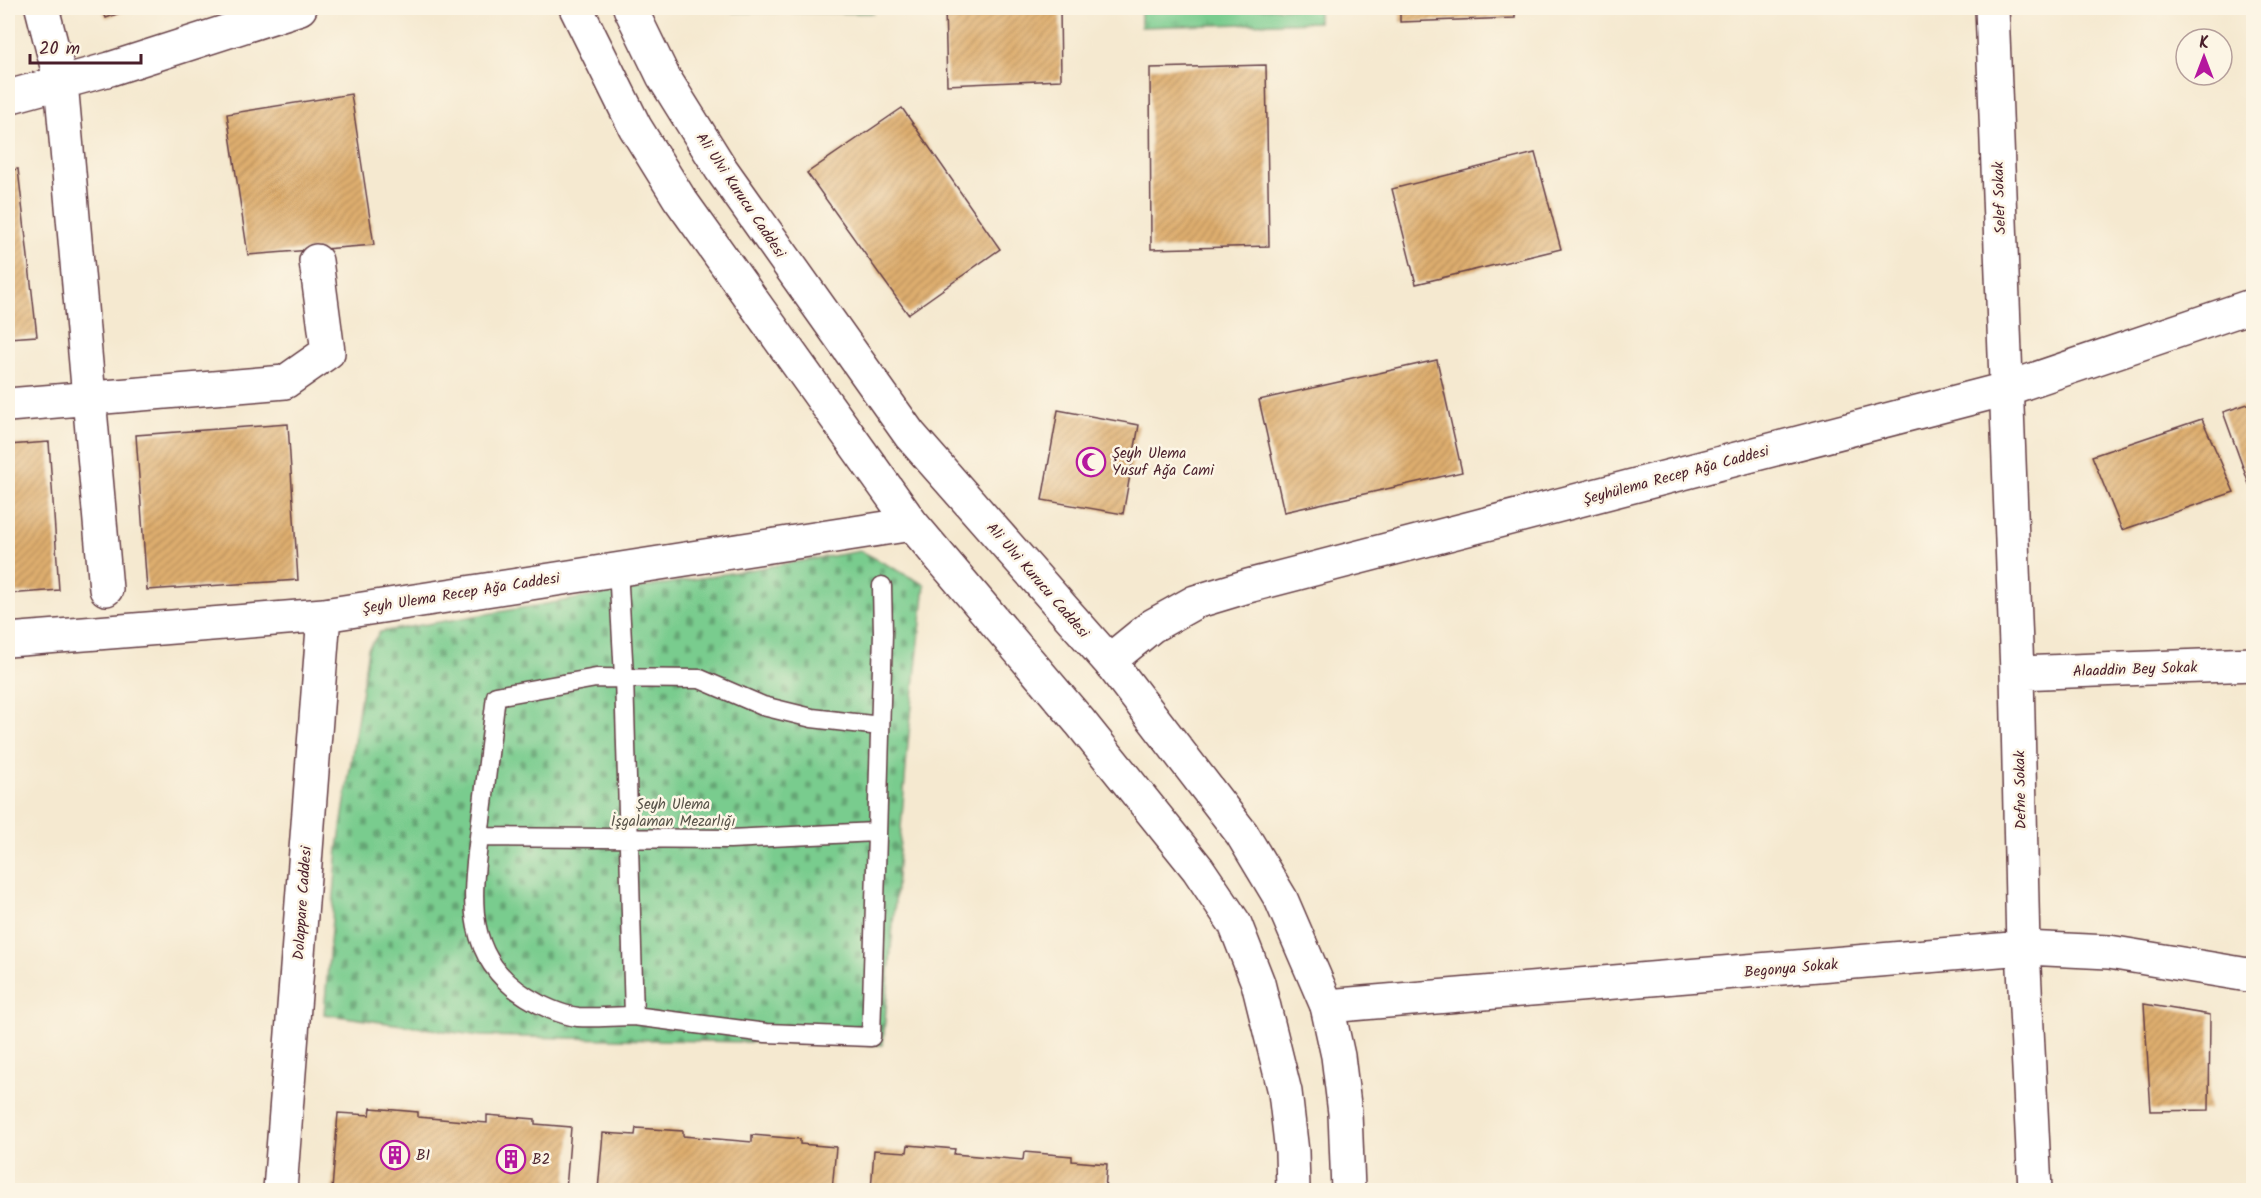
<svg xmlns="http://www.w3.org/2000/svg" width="2261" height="1198" font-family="Kalam,sans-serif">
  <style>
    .grass { fill: url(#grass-tufts); stroke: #62765c; stroke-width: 1.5 }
    .cemetery { fill: url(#cemetery-stones); stroke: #62765c; stroke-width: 1.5 }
    .park { fill: #79cc8e; stroke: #62765c; stroke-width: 1.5 }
    .building { fill: url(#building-hatch) }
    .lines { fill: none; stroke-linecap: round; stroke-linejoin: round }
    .lane-casing { stroke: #643d44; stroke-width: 21 }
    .street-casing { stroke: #643d44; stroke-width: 36 }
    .secondary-casing { stroke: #643d44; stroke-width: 36 }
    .lane { stroke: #fff; stroke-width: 18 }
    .street { stroke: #fff; stroke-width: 33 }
    .secondary { stroke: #fff; stroke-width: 33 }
    .labels { text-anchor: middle; stroke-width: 5; stroke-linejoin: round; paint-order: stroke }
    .street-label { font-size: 15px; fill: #4a1f2b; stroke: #fcf5e5 }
    .poi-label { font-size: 15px; fill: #4a1f2b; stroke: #fcf5e5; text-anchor: start }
    .park-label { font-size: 15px; fill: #585349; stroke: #fcf5e5 }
  </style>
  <defs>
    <pattern id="grass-tufts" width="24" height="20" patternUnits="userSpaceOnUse" patternTransform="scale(1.5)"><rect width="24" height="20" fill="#79cc8e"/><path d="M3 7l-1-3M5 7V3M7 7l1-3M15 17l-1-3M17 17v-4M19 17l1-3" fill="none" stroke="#65a574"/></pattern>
    <pattern id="cemetery-stones" width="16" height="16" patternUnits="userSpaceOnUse" patternTransform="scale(1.5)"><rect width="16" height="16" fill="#79cc8e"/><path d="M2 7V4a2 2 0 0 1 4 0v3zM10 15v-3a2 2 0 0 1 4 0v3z" fill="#65a574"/></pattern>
    <pattern id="building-hatch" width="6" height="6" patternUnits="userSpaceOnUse" patternTransform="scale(1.5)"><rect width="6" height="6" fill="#deae6e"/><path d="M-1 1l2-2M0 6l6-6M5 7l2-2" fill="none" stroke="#b68d5b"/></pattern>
  </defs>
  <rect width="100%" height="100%" fill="#fcf5e5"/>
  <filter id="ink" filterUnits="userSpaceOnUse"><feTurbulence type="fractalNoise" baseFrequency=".0167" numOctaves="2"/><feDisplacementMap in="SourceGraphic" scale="12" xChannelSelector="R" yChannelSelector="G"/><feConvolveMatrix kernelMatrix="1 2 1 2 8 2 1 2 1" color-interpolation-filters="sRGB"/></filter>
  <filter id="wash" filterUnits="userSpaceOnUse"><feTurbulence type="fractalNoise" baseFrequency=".008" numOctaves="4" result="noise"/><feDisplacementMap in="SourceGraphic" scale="24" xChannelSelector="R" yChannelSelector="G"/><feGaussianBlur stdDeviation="1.35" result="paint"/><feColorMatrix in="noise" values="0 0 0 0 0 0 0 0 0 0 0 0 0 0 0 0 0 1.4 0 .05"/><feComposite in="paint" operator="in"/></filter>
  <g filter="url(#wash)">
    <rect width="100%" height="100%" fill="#f5e9d0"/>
    <!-- grass -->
    <path class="grass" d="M1141,8H1318V22L1141,27Z"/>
    <!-- cemetery -->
    <path class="cemetery" d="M861,551L925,585L908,743L883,1045L481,1036L324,1014L338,848L368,649L380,632Z"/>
    <!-- park -->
    <path class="park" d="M733,8H873V13L733,12Z"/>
    <g id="blocks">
      <!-- building -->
      <path class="building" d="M102,8H133L106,18Z
        M945,8H1060L1061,80L947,85Z
        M1400,8H1515V18L1400,22Z
        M1266,65L1269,246L1151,249L1150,68Z
        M351,94L374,245L248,255L227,114Z
        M902,108L1000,249L908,314L807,173Z
        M1535,153L1561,249L1416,284L1392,189Z
        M18,169L37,336L8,338V171Z
        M1437,360L1462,472L1284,512L1259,400Z
        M2254,402V482L2249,484L2223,412Z
        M1058,410L1139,425L1123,514L1042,500Z
        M2202,419L2234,492L2122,530L2092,456Z
        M288,424L298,580L147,590L136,435Z
        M49,442L59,590L8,594V445Z
        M2144,1004L2210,1015L2209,1110L2151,1111Z
        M371,1108L418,1112V1117L487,1123V1115L535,1119V1124L571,1127L566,1190H332L338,1113L370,1115Z
        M636,1128L683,1131V1136L752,1142V1135L800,1139V1144L836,1147L832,1190H598L603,1133L635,1135Z
        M908,1145L955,1149L954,1154L1023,1160L1024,1152L1072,1156V1161L1107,1164L1105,1190H871L874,1150L907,1152Z"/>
    </g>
  </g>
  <g filter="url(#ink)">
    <use href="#blocks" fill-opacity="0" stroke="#643d44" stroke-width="1.5"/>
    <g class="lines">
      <!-- lane casing -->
      <g class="lane-casing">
        <path id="lane" d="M618,568L624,677L634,1016L766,1033L871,1037L883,634L882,586
          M479,837L496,696L596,678L700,679L763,706L812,718L880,726
          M634,1016C615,1016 596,1018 578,1017C561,1015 541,1006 527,997C465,959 471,900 479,837L730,839L876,832"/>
      </g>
      <!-- street casing -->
      <g class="street-casing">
        <path id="street" d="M42,8L61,82L106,589
          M1992,8L2017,673L2023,948L2035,1190
          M8,97L110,69L300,8
          M8,405L285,382L328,352L316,261
          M2017,673L2254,664
          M1327,1006L2023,948L2109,952L2254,976"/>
      </g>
      <!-- secondary casing -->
      <g class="secondary-casing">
        <path id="secondary" d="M576,8L635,127L679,198L912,524L1080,722L1198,869L1235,924L1258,983L1285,1092L1292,1152L1293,1190
          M630,8L663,76L721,169L910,435L1109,661L1242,834L1281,899L1327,1006L1338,1056L1345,1113L1348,1190
          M8,640L324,615L912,524
          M1109,661L1152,626L1195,602L1248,586L2006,389L2254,305
          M280,1190L324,615"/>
      </g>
      <!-- lane -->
      <use href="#lane" class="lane"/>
      <!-- street -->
      <use href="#street" class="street"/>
      <!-- secondary -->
      <use href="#secondary" class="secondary"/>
    </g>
  </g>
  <!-- icons -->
  <defs>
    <g id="mosque-ring" transform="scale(1.5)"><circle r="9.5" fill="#fcf5e5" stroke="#b5179e" stroke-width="1.5"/><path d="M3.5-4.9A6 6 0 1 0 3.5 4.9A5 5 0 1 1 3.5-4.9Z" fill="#b5179e"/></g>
    <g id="building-ring" transform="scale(1.5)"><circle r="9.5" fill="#fcf5e5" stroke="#b5179e" stroke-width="1.5"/><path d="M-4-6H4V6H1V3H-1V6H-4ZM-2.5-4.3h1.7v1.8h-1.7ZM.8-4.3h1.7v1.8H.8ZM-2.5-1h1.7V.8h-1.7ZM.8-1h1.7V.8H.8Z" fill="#b5179e"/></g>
  </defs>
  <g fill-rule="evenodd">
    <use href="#mosque-ring" x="1091" y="462"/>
    <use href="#building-ring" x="395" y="1155"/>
    <use href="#building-ring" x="511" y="1159"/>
  </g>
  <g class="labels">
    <!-- street labels -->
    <g class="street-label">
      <text transform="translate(741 195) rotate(56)" y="5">Ali Ulvi Kurucu Caddesi</text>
      <text transform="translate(1999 198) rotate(-92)" y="5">Selef Sokak</text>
      <text transform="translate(1676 475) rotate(-15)" y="5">Şeyhülema Recep Ağa Caddesi</text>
      <text transform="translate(1038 580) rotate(49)" y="5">Ali Ulvi Kurucu Caddesi</text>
      <text transform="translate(461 593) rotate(-9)" y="5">Şeyh Ulema Recep Ağa Caddesi</text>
      <text transform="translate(2135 669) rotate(-2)" y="5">Alaaddin Bey Sokak</text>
      <text transform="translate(2020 790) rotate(-91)" y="5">Defne Sokak</text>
      <text transform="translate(302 903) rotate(-86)" y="5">Dolappare Caddesi</text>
      <text transform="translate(1791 968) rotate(-5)" y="5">Begonya Sokak</text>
    </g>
    <!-- poi labels -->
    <g class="poi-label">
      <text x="1112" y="458">Şeyh Ulema<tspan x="1112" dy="17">Yusuf Ağa Cami</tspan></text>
      <text x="416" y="1160">B1</text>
      <text x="532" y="1164">B2</text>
    </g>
    <!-- park labels -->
    <g class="park-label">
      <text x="673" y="809">Şeyh Ulema<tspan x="673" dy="17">İşgalaman Mezarlığı</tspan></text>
    </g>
  </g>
  <!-- margin -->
  <rect width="2261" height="1198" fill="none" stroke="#fcf5e5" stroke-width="30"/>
  <!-- north arrow -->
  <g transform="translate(2204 57)"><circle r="28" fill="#fcf5e5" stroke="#b59f9b" stroke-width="1.5"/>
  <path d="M0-4.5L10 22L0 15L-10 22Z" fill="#b5179e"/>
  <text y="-9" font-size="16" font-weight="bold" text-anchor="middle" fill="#4a1f2b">K</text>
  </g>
  <!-- scale -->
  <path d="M30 54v9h111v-9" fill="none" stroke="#4a1f2b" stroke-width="3"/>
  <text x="39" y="54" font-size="18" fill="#4a1f2b" stroke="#fcf5e5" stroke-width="4.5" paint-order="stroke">20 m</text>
</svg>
